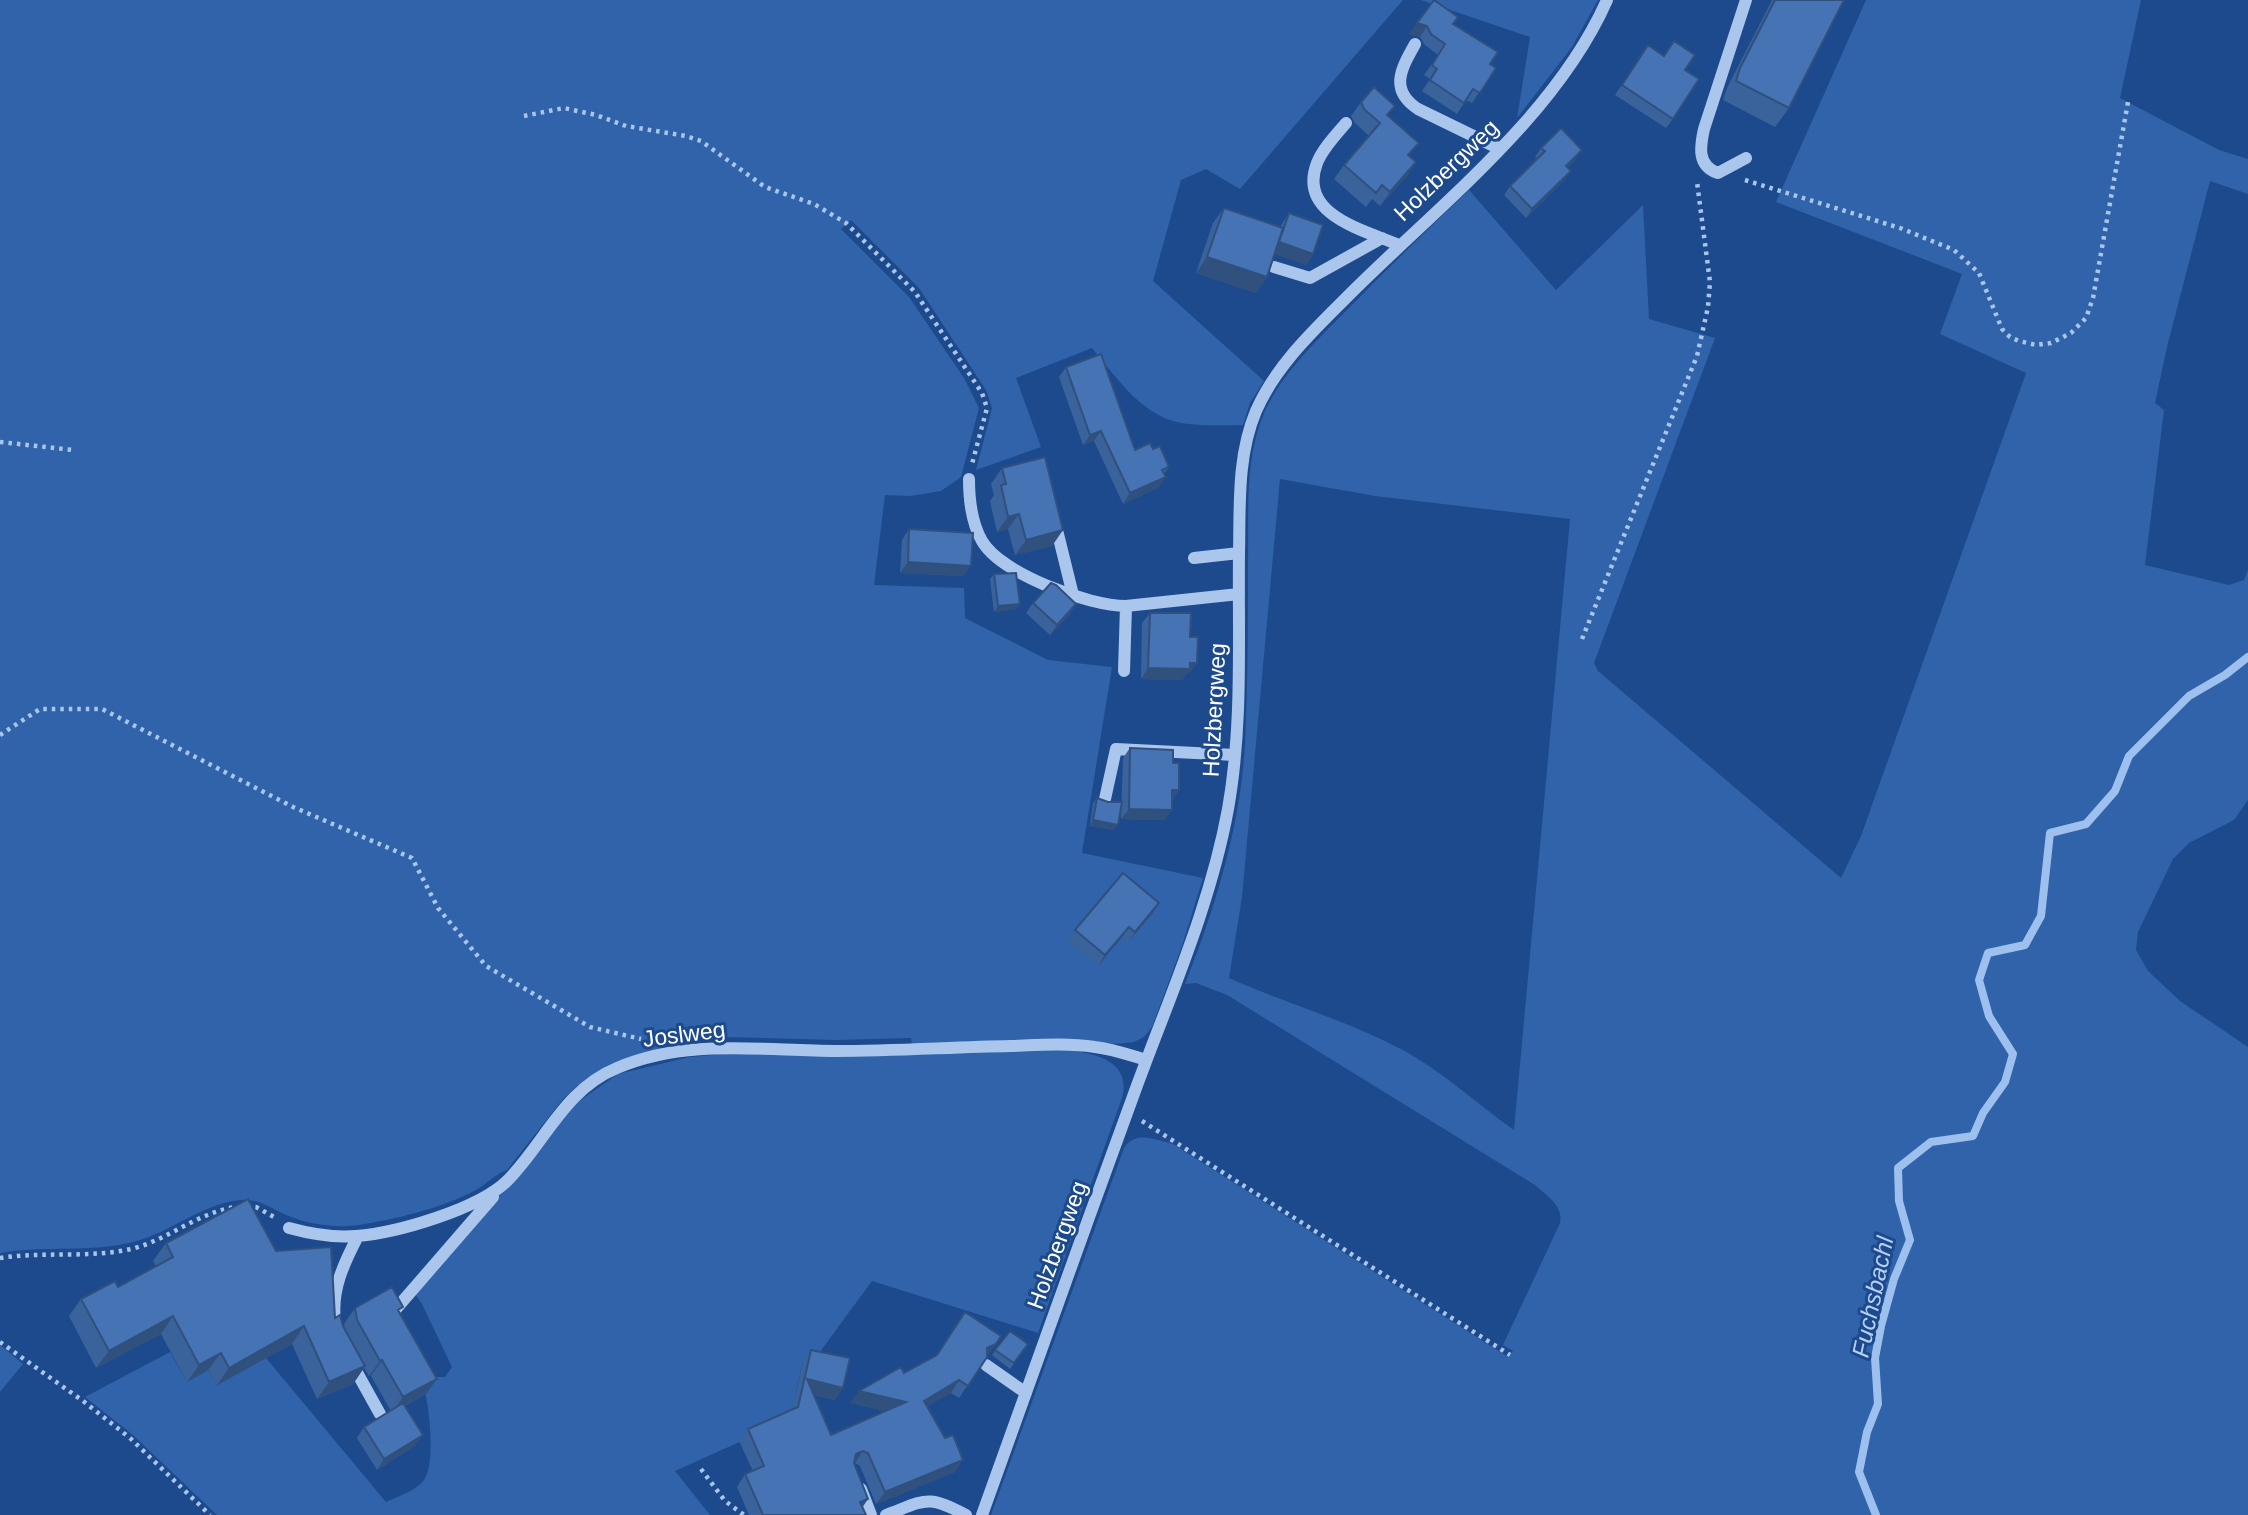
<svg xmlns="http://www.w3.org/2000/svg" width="2248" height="1515" font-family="Helvetica,sans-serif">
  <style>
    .green { fill: #3063aa; fill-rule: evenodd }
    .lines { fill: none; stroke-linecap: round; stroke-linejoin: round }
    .stream { stroke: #9dc0ee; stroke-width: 8 }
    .path { stroke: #aac6ed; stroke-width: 4.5; stroke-dasharray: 3.5 5; stroke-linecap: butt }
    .minor { stroke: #aac6ed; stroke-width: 12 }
    .wall { fill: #3b639b }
    .shaded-wall { fill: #30507e }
    .building { fill: #4573b4; stroke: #30507e; stroke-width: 2 }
    .labels { text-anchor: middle; stroke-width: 6; stroke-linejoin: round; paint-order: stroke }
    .street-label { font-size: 23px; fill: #fff; stroke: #1d4a8d }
    .water-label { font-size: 24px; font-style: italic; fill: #b6d0f4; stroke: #1d4a8d }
  </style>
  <rect width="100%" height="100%" fill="#1d4a8d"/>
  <!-- green -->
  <path class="green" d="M0,0H1403L1240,189L1206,169L1181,180L1153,281L1264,381L1250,403L1243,425C1225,425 1206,426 1188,424C1144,420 1118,379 1092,348L1016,378L1041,447L976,470L992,408L986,390L919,288L851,220L841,229L909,297L964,378L979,408L961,477L941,491L911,496L885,495L874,585L964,588L965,618L1048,660L1112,667L1082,853L1203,878L1182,946L1152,1027L1144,1037L1134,1042L1114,1044L1067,1039L912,1044L911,1038L836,1040L723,1037L663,1044L659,1051L578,1085L563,1099L507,1170C495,1174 487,1184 476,1190C442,1208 397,1219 359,1225C337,1228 312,1225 291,1217C274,1211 260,1198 241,1200C200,1204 171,1233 133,1242C90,1253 44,1245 0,1253Z
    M1421,0H1598L1572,47L1517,118L1530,37Z
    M1866,0H2141L2120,98L2219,150L2248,159V194L2210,181L2167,347L2155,403L2164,410L2145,565L2229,585L2244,580L2248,570V800L2234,820L2189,843L2173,859L2138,932L2136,950L2148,971L2180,1001L2248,1047V1515H991L1124,1148C1136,1130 1155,1140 1173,1144L1508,1357L1513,1351L1503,1345L1560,1223C1564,1206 1546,1195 1535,1185L1227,995L1196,983L1185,984C1215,908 1241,825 1245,743C1248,683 1248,623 1248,563C1249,513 1244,458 1265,411C1283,372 1318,339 1348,309C1388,268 1428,229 1469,190L1556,290L1643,205L1649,319L1715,338L1594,663L1598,671L1841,878L1861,836L2026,373L1940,334L1962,274L1776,202ZM1280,479L1375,496L1570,519L1514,1130C1476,1103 1441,1070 1399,1048C1345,1020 1285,1003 1229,978L1242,897Z
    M1066,1050C1095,1053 1132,1061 1122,1098L1038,1333L872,1281L811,1364L803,1362L796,1391L795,1417L675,1471L710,1515H217L133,1435L85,1397L170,1352L187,1382L208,1370L217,1385L266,1358L386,1502C397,1497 417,1490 424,1480C435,1465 430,1415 426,1397C425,1390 420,1383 416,1377H445L452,1367L422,1304L415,1294L572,1106L618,1074L690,1057L723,1054Z
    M0,1345L23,1364L0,1392Z"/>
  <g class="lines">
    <!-- stream -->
    <path class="stream" d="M1876,1515L1859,1472L1867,1432L1878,1404L1875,1358L1881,1326L1894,1279L1910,1240L1899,1201L1898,1168L1931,1142L1973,1136L1983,1113L2005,1082L2013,1054L1989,1016L1979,980L1988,953L2025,945L2041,916L2050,833L2086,824L2115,791L2129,756L2189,696L2225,675L2248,657"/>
    <!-- path -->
    <path class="path" d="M524,116L564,108L596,115L626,126L686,136L701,141L765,187L814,204L846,223L915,292L982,393L987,408L972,464
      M1745,180L1900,228L1954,250L1979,273L2002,329L2010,337L2019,341L2036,345L2051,343L2071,333L2086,318L2093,298L2128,102
      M0,442L73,450
      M1582,639L1697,356L1708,307L1710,282L1697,182
      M0,735L40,709H102L293,807L412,858L438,908L486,966L590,1027L641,1039
      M1142,1121L1510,1355
      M247,1206L256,1207L274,1217
      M0,1258C44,1251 92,1259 135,1248C170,1238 198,1213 235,1207
      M0,1342L83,1401L130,1438L210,1515
      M701,1469L725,1501L744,1515"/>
    <!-- minor -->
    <path class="minor" d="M1415,44C1401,69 1389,90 1418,109L1500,149
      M1346,123C1336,135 1323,148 1317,163C1297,215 1364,230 1399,245
      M1746,158L1718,173C1697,166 1700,147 1704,129L1746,0
      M1274,267L1310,278L1382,238
      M969,479C969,500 971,522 982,541C1001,574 1089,606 1126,606
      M1055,522L1073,595
      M1194,558L1239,553
      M1124,671L1126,606L1239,594
      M1105,799L1116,749L1235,755
      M289,1228C311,1234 333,1238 356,1236C397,1233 479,1209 508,1180C545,1142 565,1089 617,1068C687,1038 763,1051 836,1051C895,1051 953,1047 1011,1046C1039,1045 1067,1043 1095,1047C1113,1049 1129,1055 1146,1060
      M395,1310L493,1197
      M335,1321C331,1290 344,1263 358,1236
      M350,1360L380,1414
      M986,1365L1026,1393
      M861,1489L871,1515
      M886,1515C926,1500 927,1494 966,1515
      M982,1515C1033,1374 1083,1232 1135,1091C1169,998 1210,907 1228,809C1243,725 1238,638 1239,554C1240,506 1237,456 1256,411C1275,367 1312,332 1345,299C1434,209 1555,118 1607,0"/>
  </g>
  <!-- wall -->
  <path class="wall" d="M1772,0H1844L1789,108L1775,127L1723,100L1727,88Z
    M1417,23L1453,24L1490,64L1496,68L1472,103L1466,100L1457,114L1422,91L1430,79L1424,75L1438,55L1424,44L1420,37L1409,34Z
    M1648,45L1685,70L1673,119L1666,128L1615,95Z
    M1361,102L1388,116L1409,156L1416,162L1407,176L1380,206L1372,199L1366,207L1334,179L1344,165L1369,136L1355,123L1351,116Z
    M1541,148L1576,159L1567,168L1571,171L1564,180L1526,218L1504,195L1510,186L1537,159L1535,157Z
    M1224,208L1280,227L1289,213L1313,254L1306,265L1275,254L1267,277L1256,293L1196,273L1213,223Z
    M1066,367L1135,450L1153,449L1169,467L1164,474L1159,487L1123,504L1094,441L1083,445L1059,377Z
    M1002,468L1052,546L1015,555L1008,529L997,532L990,501L994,495L991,484Z
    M909,529L964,576L900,573L902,540Z
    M994,574L1020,604L1016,609L994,612L990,579Z
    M1033,603L1076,604L1069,615L1050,635L1026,613Z
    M1150,613L1190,637V673H1187L1182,680L1141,679L1142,623Z
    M1130,748L1173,763L1179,790L1172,800V810L1164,820L1121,819L1123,758Z
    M1097,798L1114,830L1090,826L1093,803Z
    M1152,914L1128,942L1122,937L1098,966L1067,941L1075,930Z
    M166,1243L276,1251L343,1326L345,1330L344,1324L355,1308L400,1312L437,1379L426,1394L405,1406L415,1446L377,1470L357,1438L364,1427L391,1411L371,1376H369L364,1368L353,1384L317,1399L292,1344L217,1385L208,1370L187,1382L161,1334L96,1368L69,1316L81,1299L118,1287L156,1266L153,1261Z
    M1010,1331L1028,1344L1010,1369L992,1355Z
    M811,1350L835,1400L814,1395L831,1435L885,1411L850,1403L904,1373L987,1357L959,1398L951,1393L927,1406L955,1472L876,1504L860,1466L855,1463L862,1507L866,1515H749L737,1487L745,1474L753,1471L739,1441L748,1429L792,1410L803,1362Z"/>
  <!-- shaded-wall -->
  <path class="shaded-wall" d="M1417,23L1427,26L1420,37L1409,34Z
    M1582,150L1576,159L1560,175L1566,166Z
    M1416,162L1407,176L1380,206L1390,192Z
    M1571,171L1564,180L1526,218L1532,209Z
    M1279,242L1313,254L1306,265L1271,253Z
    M1207,257L1267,277L1256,293L1196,273Z
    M1101,431L1094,441L1083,445L1090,435Z
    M1166,477L1159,487L1123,504L1130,493Z
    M1019,514L1008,529L997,532L1008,517Z
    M1063,530L1052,546L1015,555L1026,540Z
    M908,562L971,566L964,576L900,573Z
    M1020,604L1016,609L994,612L998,606Z
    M1076,604L1069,615L1050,635L1057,625Z
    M1190,663H1197L1190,673H1187L1182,680L1141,679L1148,668Z
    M1172,790H1179L1171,801Z
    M1129,809L1172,810L1164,820L1121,819Z
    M1093,820L1118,825L1114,830L1090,826Z
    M1159,903L1152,914L1128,942L1135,932Z
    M1129,927L1122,937L1098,966L1105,955Z
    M173,1316L161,1334L96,1368L109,1351Z
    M304,1326L292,1344L217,1385L229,1368Z
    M996,1344L987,1356V1348Z
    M221,1353L208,1370L187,1382L199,1365Z
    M382,1360L371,1376H369L380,1361Z
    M365,1366L353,1384L317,1399L329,1382Z
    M437,1379L426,1394L392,1413L403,1397Z
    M807,1379L843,1388L835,1400L801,1392Z
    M959,1380L951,1393L915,1413L924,1401Z
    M859,1391L906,1402L898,1414L850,1403Z
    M423,1435L415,1446L377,1470L384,1459Z
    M863,1451L855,1463L856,1454Z
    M963,1460L955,1472L876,1504L885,1492Z
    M868,1499L860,1511V1502Z"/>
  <!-- building -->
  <path class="building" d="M1434,0L1458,17L1453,24L1498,52L1490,64L1496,68L1480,93L1473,89L1464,103L1430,80L1437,69L1432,65L1445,44L1431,34L1427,26L1417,23Z
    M1775,0H1844L1789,108L1736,81L1740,68Z
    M1674,41L1695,55L1685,70L1699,79L1673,119L1622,85L1648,45L1664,56Z
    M1374,87L1395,106L1387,115L1419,143L1408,155L1416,162L1390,192L1382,185L1376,193L1344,165L1380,123L1364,109L1361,102Z
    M1561,128L1582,150L1566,166L1571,171L1532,209L1510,186L1545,151L1541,148Z
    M1224,208L1283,228L1267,277L1207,257Z
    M1289,213L1323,225L1313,254L1279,242Z
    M1101,354L1135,450L1150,443L1153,449L1160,446L1169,467L1162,470L1166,477L1130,493L1101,431L1090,435L1066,367Z
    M1045,457L1063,530L1026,540L1019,514L1008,517L1001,485L1006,484L1002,468Z
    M909,529L973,533L971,566L908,562Z
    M1016,573L1020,604L998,606L994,574Z
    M1051,583L1056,585L1076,604L1057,625L1033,603Z
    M1150,613H1191L1190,637H1198L1197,663H1190V669L1148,668Z
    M1130,748L1173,750V763H1179V790H1172V810L1129,809Z
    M1097,798L1108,802H1122L1118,825L1093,820Z
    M1123,873L1159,903L1135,932L1129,927L1105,955L1075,930Z
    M248,1199L276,1251L331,1247L335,1318L340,1315L343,1326L365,1366L329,1382L304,1326L229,1368L221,1353L199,1365L173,1316L109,1351L81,1299L115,1281L118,1287L173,1257L166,1243Z
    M392,1287L403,1307L398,1310L437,1379L403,1397L382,1360L380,1361L357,1320L355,1308Z
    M965,1312L1001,1336L996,1344L987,1348V1357L968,1386L959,1380L924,1401L945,1438L953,1435L963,1460L885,1492L868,1453L863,1451L856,1454L854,1463L868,1499L860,1502L866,1515H763L745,1474L764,1466L748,1429L798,1407L811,1350L850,1358L843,1388L807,1379L831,1435L906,1402L859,1391L901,1367L904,1373L937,1355Z
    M1010,1331L1028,1344L1014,1363L995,1350Z
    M403,1403L423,1435L384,1459L364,1427Z"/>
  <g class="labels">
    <!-- street labels -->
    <g class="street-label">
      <text transform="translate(1446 170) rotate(-44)" y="8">Holzbergweg</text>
      <text transform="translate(1214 710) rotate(-87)" y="8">Holzbergweg</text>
      <text transform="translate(684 1034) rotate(-7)" y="8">Joslweg</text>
      <text transform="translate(1057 1245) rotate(-70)" y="8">Holzbergweg</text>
    </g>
    <!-- water labels -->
    <g class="water-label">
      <text transform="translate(1873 1297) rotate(-78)" y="8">Fuchsbachl</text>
    </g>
  </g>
</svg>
